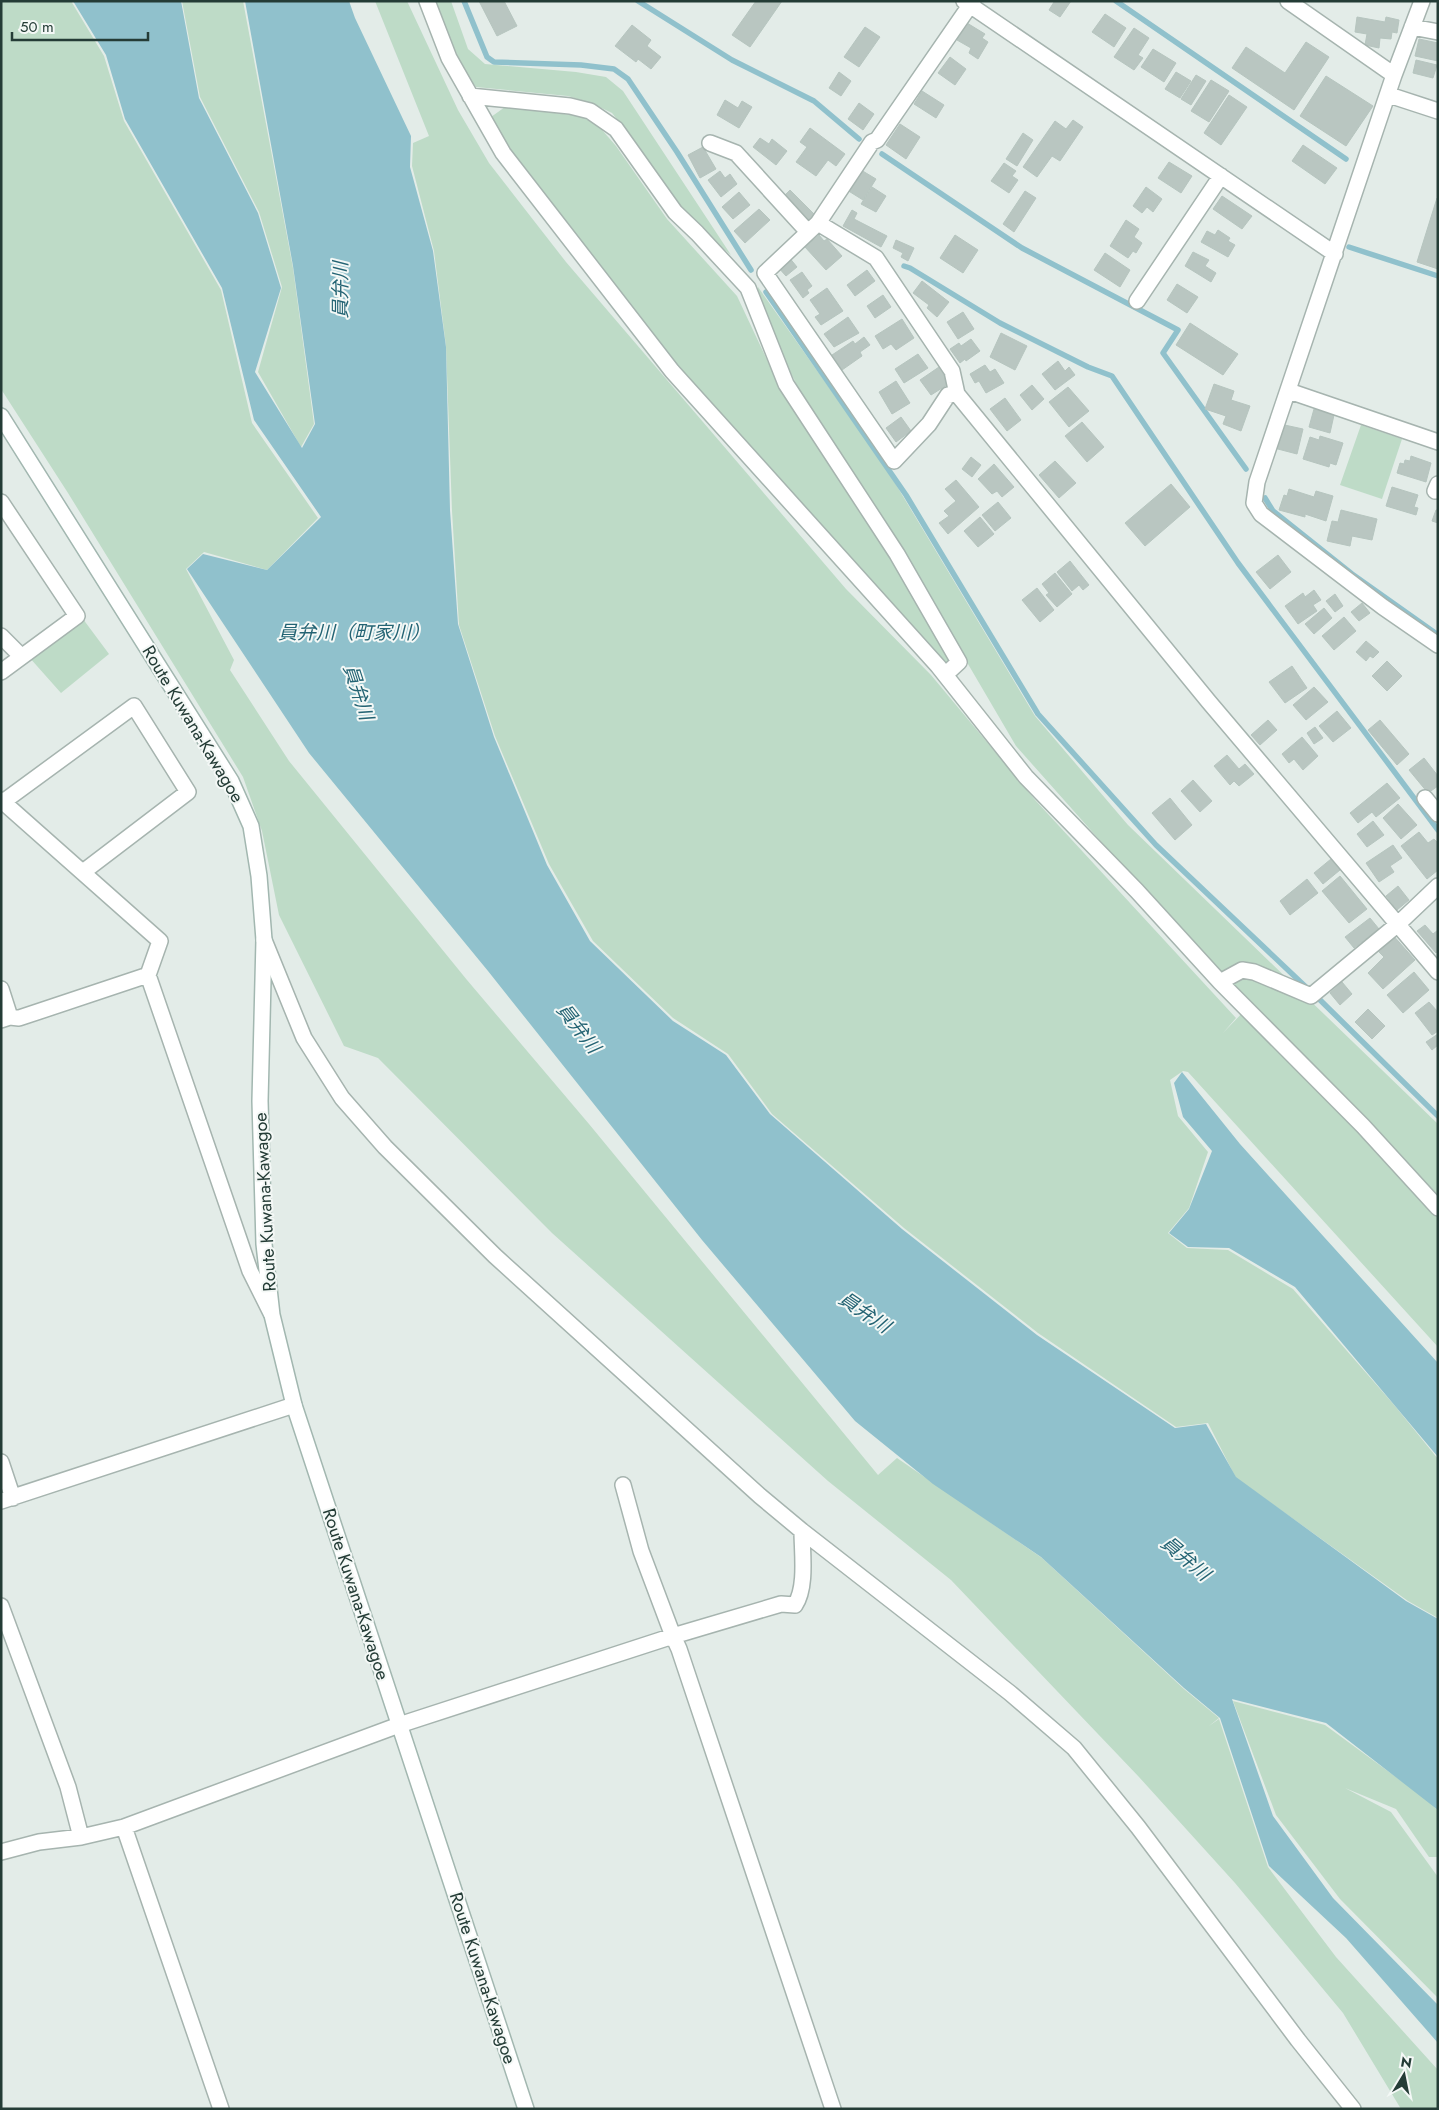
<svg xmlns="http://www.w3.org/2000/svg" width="1439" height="2110" font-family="Jost,'Noto Sans JP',sans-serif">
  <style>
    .green { fill: #bedbc7 }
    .water { fill: #90c1cc }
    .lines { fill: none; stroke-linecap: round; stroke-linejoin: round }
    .stream { stroke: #90c1cc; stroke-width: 5.5 }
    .building { fill: #b9c6c1; stroke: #b6c5bf }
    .street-casing { stroke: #a6b4af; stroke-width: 18 }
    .secondary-casing { stroke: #a2b7b0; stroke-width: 18 }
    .street { stroke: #fff; stroke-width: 15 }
    .secondary { stroke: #fff; stroke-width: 15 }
    .labels { text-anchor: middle; stroke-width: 4; stroke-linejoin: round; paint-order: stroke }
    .street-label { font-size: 18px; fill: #243c36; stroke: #f4f8f6 }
    .water-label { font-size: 19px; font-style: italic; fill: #236373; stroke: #f4f8f6 }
  </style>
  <rect width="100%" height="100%" fill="#e3ece8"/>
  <!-- green -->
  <path class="green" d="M1,1H71L104,56L124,121L221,290L252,423L318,518L267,570L204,552L186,569L234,660L230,670L289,761L467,980L589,1124L878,1475L897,1458L1042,1558L1184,1689L1219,1718L1209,1726L1219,1719L1268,1867L1336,1957L1438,2070V2109H1401L1343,2013L1235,1883L1139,1777L951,1580L828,1481L552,1233L378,1058L344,1046L279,915L262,831L243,777L68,493L1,389Z
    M182,1H243L293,268L314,424L301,447L258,372L282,287L259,212L200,97Z
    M375,1H407L458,110L489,163L566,262L846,589L931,675L1036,801L1236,1018L1223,1033L1248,1007L1016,746L872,500L805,401L758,308V287L886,468L1035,716L1128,825L1438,1124V1347L1188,1072L1183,1071L1170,1080L1178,1116L1208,1152L1189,1208L1168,1233L1187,1248L1228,1250L1293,1289L1395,1406L1438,1459V1618L1408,1601L1236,1478L1208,1423L1176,1427L1038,1333L904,1228L772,1114L728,1054L673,1018L593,941L549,864L495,736L459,625L452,511L446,346L434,251L412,166L413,143L429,136Z
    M433,1H451L468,49L485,64L576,72L606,77L623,91L731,255L682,215L645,155L612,113L591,103L568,96L476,87L465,72Z
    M505,107L579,116L596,123L616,146L667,219L737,296L782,392L877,531L954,660L946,670L826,530L681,371L508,150L491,117Z
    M1361,425L1402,439L1382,499L1340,485Z
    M83,619L109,654L61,693L29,657Z
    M1233,1701L1325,1725L1430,1802L1438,1811V1857H1429L1396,1809L1345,1788L1391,1812L1438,1877V1998L1340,1899L1276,1815Z"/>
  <!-- water -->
  <path class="water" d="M73,1H181L199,98L258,213L281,288L255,372L302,448L315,424L293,266L245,1H349L355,18L411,136L410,167L433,251L446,347L450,510L458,624L494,737L547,865L590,941L673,1021L726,1055L770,1114L902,1229L1037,1335L1175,1428L1206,1424L1236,1477L1406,1601L1438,1619V1810L1326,1723L1232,1699L1273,1816L1333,1898L1438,2005V2043L1346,1938L1269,1866L1220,1718L1184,1688L1041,1557L933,1484L855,1421L702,1240L488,971L309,753L187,569L203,554L267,570L321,517L254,420L222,288L125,119L106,55Z
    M1182,1072L1240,1144L1438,1363V1457L1295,1287L1229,1248L1188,1247L1169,1233L1189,1209L1212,1151L1183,1117L1174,1083Z"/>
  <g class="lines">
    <!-- stream -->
    <path class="stream" d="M464,1L487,57L494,62L581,65L614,69L628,79L677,152L751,270
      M638,1L732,60L814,101L859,139
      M1116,1L1346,159
      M882,154L1022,248L1178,330L1163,353L1246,469
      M1349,247L1438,276
      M904,266L910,268L1000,323L1088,367L1112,376L1238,563L1438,830
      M766,292L906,495L1038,714L1156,845L1308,989
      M1265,498L1273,511L1352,574L1438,635
      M1315,995L1438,1116"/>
  </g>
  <!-- building -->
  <path class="building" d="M479,1H504L517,26L497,36Z
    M756,1H782L750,47L732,35Z
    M1053,1H1071L1060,17L1049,10L1054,2Z
    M1105,14L1126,28L1114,47L1092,32Z
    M1357,17L1385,22L1386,17L1399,20L1397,33L1392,32L1391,39L1380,38L1379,48L1365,45L1367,34L1355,32Z
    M967,23L985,34L982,38L988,42L978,59L969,53L971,48L957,40Z
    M632,25L651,40L647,46L661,57L651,69L638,59L636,62L615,46Z
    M865,27L880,37L859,67L844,57Z
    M1134,28L1149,38L1138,55L1143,58L1134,70L1114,57Z
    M1419,39L1438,43V61L1415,56Z
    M1306,42L1329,57L1294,110L1232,68L1246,47L1285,73Z
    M1153,49L1176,63L1164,82L1141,67Z
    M950,57L966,69L955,85L938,73Z
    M1416,60L1437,65L1433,78L1413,73Z
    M839,72L851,81L841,96L829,88Z
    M1176,72L1191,81L1180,98L1165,89Z
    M1196,75L1206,81L1191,105L1181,99Z
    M1326,76L1373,106L1346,146L1300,116Z
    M1211,80L1229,91L1209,122L1191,111Z
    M922,91L944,105L936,118L914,104Z
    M1229,95L1247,107L1221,145L1204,133Z
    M725,100L738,108L742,101L752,107L739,128L717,115Z
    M859,103L874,114L863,130L848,119Z
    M1073,120L1083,127L1060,161L1052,156L1037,177L1023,167L1055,121L1066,129Z
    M900,124L920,137L906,159L886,145Z
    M810,128L845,154L836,166L828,160L816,176L796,162L807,147L800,142Z
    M1023,133L1033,140L1017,166L1006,159Z
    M760,138L769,144L772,139L787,151L776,165L753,147Z
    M1303,145L1337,168L1325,184L1292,161Z
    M703,147L716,169L700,178L688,155Z
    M1169,162L1192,176L1181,193L1158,178Z
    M1004,163L1016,171L1012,176L1018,180L1009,193L991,181Z
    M861,170L876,179L863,200L847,190Z
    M720,171L725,178L730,174L737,184L721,197L708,180Z
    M872,187L886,196L876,212L861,204Z
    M1146,187L1162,199L1153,212L1147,207L1142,213L1133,206Z
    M790,190L815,215L806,224L781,199Z
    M1025,191L1036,198L1014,232L1003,224Z
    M739,192L750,205L733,219L722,207Z
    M1222,196L1252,216L1242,229L1213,209Z
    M1437,198H1438V269L1417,262Z
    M759,209L770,220L745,243L734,231Z
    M852,210L857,213L854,219L887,236L881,247L843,226Z
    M1126,220L1139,229L1134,237L1142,243L1136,253L1133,251L1128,258L1110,246Z
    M1218,230L1230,238L1228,241L1235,245L1228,257L1201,242L1207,231L1215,235Z
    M819,235L824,241L827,239L842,256L826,270L805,247Z
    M955,235L978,250L963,273L940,258Z
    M896,240L914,248L908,261L901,257L903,253L893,248Z
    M1193,252L1209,260L1205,266L1216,273L1211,282L1185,266Z
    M1105,253L1130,270L1120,287L1094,270Z
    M788,256L797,267L786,276L777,266Z
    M867,270L875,281L855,296L847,285Z
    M802,272L812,286L807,290L809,293L803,298L790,280Z
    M922,281L949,302L937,317L927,308L929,305L913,293Z
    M1177,284L1198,297L1187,313L1167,300Z
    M827,288L843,311L821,325L815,317L820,314L810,300Z
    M883,295L891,307L875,318L867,306Z
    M963,312L974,329L958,339L947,322Z
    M848,317L859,333L834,347L824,334Z
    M902,319L914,338L896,350L891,344L883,349L875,336Z
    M1190,323L1238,354L1223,375L1176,345Z
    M1001,333L1027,346L1015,370L990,357Z
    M864,337L870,345L860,352L862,356L842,370L832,355L853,341L855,344Z
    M971,339L980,351L966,361L965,359L960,363L950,349L959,343L961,346Z
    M918,354L928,368L904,383L895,369Z
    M1058,361L1065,371L1069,367L1075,375L1055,390L1042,374Z
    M985,365L990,372L995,369L1004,383L986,393L979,381L975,383L970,374Z
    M939,367L950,383L931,395L920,380Z
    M896,381L910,403L892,414L879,392Z
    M1214,384L1234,391L1231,400L1250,406L1241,431L1223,424L1226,416L1205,409Z
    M1032,385L1044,399L1032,410L1020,395Z
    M1068,387L1089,411L1069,427L1049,402Z
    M1005,398L1021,420L1007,431L990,409Z
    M1314,409L1334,415L1330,433L1309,427Z
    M901,417L911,431L896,442L886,428Z
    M1082,422L1104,447L1087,462L1065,436Z
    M1280,424L1303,429L1297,454L1274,448Z
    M1320,436L1343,443L1336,465L1330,463L1329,467L1303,459L1310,437L1319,440Z
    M1411,456L1431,463L1426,482L1397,473L1400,463L1404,464L1405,460L1410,461Z
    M971,457L981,465L972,477L962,469Z
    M1055,461L1076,483L1059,498L1039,475Z
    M994,464L1014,487L1002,497L997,491L992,494L978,479Z
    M956,480L979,507L948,534L939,523L949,516L944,511L956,501L945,489Z
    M1171,484L1190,507L1145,546L1125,523Z
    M1392,487L1418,495L1414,507L1418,508L1416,515L1386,506Z
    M1289,489L1314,497L1316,491L1333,496L1326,521L1305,514V517L1279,510L1284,495L1287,496Z
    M998,502L1011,518L995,531L982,515Z
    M1341,510L1377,519L1372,540L1352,536L1350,546L1327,541L1332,521L1338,522Z
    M1436,510H1438V523L1432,521Z
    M980,517L994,534L978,547L964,531Z
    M1278,555L1291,572L1270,589L1256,572Z
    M1070,561L1089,585L1083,590L1079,585L1072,591L1057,572Z
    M1055,573L1072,594L1057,607L1046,595L1049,593L1042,584Z
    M1037,588L1054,610L1040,622L1022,600Z
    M1314,590L1321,600L1313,605L1317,611L1298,624L1285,606L1303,593L1305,597Z
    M1335,594L1343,606L1335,612L1326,601Z
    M1362,603L1370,613L1359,621L1351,612Z
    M1324,608L1332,618L1314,634L1305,624Z
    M1344,617L1356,631L1334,650L1322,636Z
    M1366,641L1379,652L1373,658L1370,656L1366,661L1356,652Z
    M1387,661L1402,676L1387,691L1372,676Z
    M1292,666L1307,688L1285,703L1269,682Z
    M1314,687L1328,702L1306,720L1293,705Z
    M1337,711L1351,728L1333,742L1319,726Z
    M1268,720L1277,730L1260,745L1251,735Z
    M1380,720L1409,754L1397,765L1368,730Z
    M1315,727L1323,738L1314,744L1307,733Z
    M1302,737L1318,756L1303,770L1294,759L1289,763L1282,754Z
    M1227,755L1239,769L1245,764L1254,774L1239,786L1234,781L1230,785L1214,766Z
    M1424,758L1438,776V786L1428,793L1409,770Z
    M1193,780L1212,801L1200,812L1181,791Z
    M1387,783L1400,798L1376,817L1372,812L1358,823L1350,813Z
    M1170,798L1192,825L1175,840L1152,813Z
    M1398,804L1417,825L1401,839L1383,818Z
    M1373,821L1384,835L1367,847L1357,834Z
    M1419,832L1428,843L1434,839L1438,843V870L1427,879L1401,846Z
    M1393,845L1402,858L1390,866L1394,872L1379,882L1366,863Z
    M1331,859L1340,870L1323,884L1314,873Z
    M1340,876L1367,909L1349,923L1322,891Z
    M1307,879L1318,893L1290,915L1280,901Z
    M1398,886L1409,900L1397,910L1386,896Z
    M1370,918L1379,929L1354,948L1345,937Z
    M1425,925L1433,934L1438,930V951L1436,953L1417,931Z
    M1391,933L1415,960L1383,989L1368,973L1384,957L1375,948Z
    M1414,972L1429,990L1403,1013L1387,995Z
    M1342,982L1352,994L1340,1005L1330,993Z
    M1429,1002L1438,1012V1031L1432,1035L1415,1013Z
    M1368,1009L1385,1026L1372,1039L1355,1022Z
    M1438,1034V1045L1432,1050L1426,1042Z"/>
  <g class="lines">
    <!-- street casing -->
    <g class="street-casing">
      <path id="street" d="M427,1L449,58L503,153L672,371L938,666L1026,777L1137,891L1220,982L1363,1126L1438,1208
        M964,1L1335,254
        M1288,1L1394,75
        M1422,1L1394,75L1257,482L1254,503L1261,514L1383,607L1438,645
        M1412,27L1438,32
        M1389,95L1438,111
        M470,96L570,106L590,111L616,129L675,212L697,233L748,288L786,384L897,554L959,662L945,675
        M710,143L736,153L808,232
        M818,223L872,142L877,140L973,1
        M1137,301L1221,176
        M1289,391L1438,442
        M957,394L948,395L929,424L894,461L765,273L818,223L876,258L952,371L957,394L1209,702L1438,972
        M1435,491L1438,484
        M1,502L77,616L1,672
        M1,636L21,656
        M1425,798L1438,814
        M1,800L160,941L148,975L19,1018L10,1017L1,1020
        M3,802L134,706L188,792L83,872
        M264,940L304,1038L342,1098L385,1147L495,1256L760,1496L802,1531L1010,1693L1074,1748L1138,1827L1298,2040L1353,2109
        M148,975L250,1271L271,1313
        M1220,982L1242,970L1254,972L1311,996L1398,924L1438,886
        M1,989L10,1017
        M1,1462L13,1498
        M623,1485L641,1551L673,1636L679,1649L833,2109
        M1,1501L294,1405
        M1,1606L68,1787L81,1837
        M124,1827L221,2109
        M1,1852L39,1842L81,1837L124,1827L399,1725L673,1636L781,1604L795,1605C807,1587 802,1552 802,1531"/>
    </g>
    <!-- secondary casing -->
    <g class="secondary-casing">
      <path id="secondary" d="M1,416L231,781L251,826L259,876L264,940L260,1101L264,1244L272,1315L294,1405L526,2109"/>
    </g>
    <!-- street -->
    <use href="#street" class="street"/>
    <!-- secondary -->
    <use href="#secondary" class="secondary"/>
  </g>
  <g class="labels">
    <!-- street labels -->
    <g class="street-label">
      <text transform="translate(193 724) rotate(59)" y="6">Route Kuwana-Kawagoe</text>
      <text transform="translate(265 1202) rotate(-93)" y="6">Route Kuwana-Kawagoe</text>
      <text transform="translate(356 1594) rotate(72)" y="6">Route Kuwana-Kawagoe</text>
      <text transform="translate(483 1978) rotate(72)" y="6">Route Kuwana-Kawagoe</text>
    </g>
    <!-- water labels -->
    <g class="water-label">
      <text transform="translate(340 290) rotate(-90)" y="7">員弁川</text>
      <text x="354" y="639">員弁川（町家川）</text>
      <text transform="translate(359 692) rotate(72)" y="7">員弁川</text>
      <text transform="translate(579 1028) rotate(52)" y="7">員弁川</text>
      <text transform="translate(865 1312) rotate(34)" y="7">員弁川</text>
      <text transform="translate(1186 1558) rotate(40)" y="7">員弁川</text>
    </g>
  </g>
  <!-- border -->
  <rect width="1439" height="2110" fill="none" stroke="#243c36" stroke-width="5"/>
  <!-- north arrow -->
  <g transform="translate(1404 2075) rotate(10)" stroke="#f4f8f6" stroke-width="4" paint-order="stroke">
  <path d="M0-4L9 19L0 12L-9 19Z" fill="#243c36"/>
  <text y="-8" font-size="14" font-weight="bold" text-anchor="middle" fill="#243c36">N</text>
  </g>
  <!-- scale -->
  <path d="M12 32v8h136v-8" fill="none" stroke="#243c36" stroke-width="2.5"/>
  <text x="20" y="32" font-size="15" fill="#243c36" stroke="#f4f8f6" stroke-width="4" paint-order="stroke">50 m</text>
</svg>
